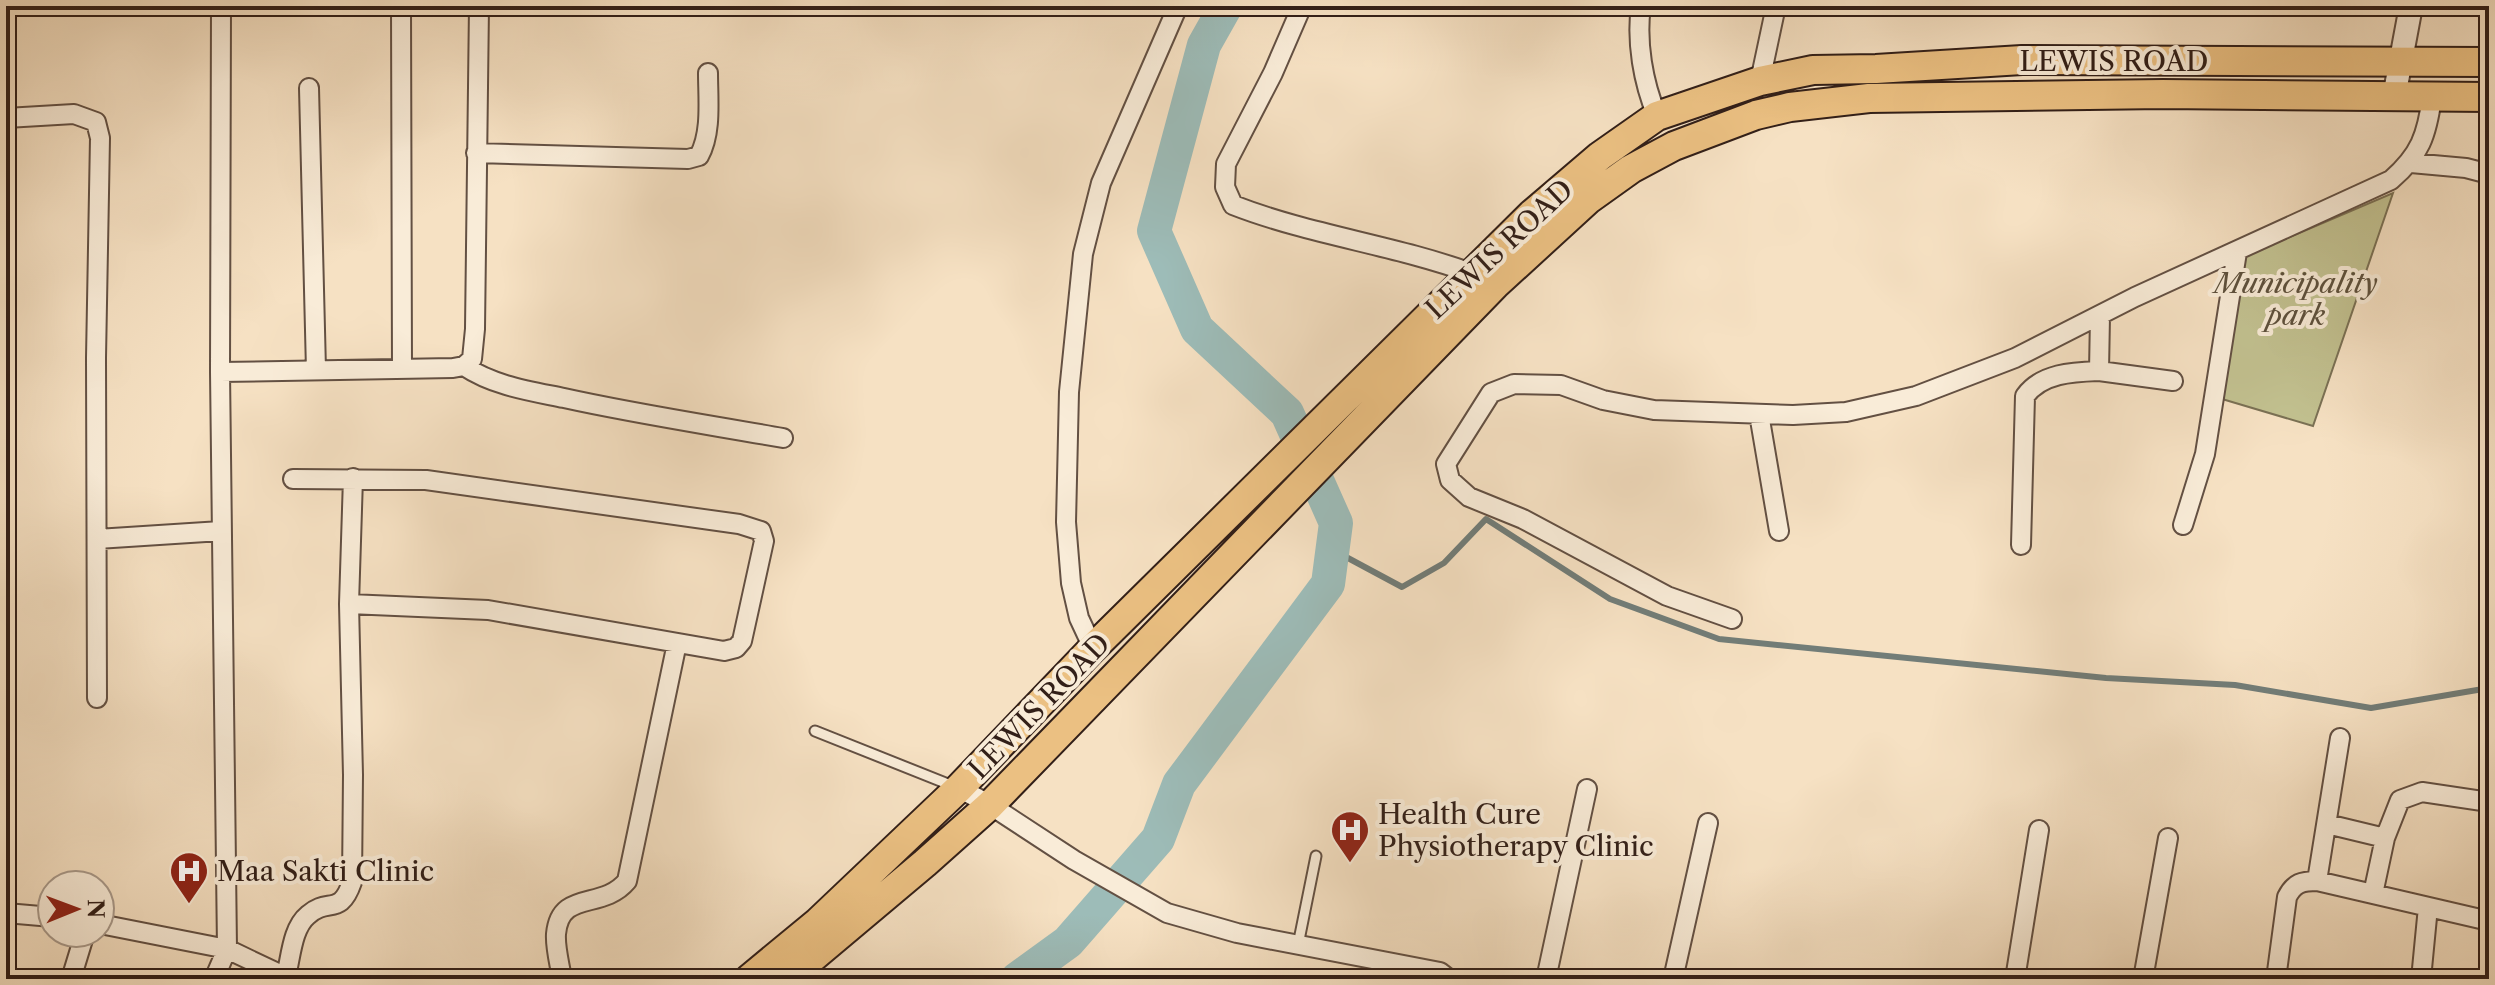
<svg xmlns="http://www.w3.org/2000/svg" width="2495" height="985" font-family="'Libre Caslon Text',serif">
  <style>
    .green { fill: #c2c190; stroke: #7a7054; stroke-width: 2 }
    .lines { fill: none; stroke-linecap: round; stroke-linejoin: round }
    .stream { stroke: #727d78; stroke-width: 6 }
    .river { stroke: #9dbcb8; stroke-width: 34 }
    .service-casing { stroke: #635043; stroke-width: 13 }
    .minor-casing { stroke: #635043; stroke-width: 22 }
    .tertiary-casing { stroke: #635043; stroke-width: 26 }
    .primary-casing { stroke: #321f18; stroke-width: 32 }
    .service { stroke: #f9ecd8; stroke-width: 9 }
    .minor { stroke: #f9ecd8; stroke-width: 18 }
    .tertiary { stroke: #f9ecd8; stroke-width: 22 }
    .primary { stroke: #ebc082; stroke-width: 28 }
    .labels { text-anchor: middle; stroke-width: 8; stroke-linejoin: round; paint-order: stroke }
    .street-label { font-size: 28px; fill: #321f18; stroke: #f9ecd8 }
    .park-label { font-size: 28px; font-style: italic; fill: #5d503c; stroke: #f9ecd8 }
    .poi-label { font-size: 28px; fill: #321f18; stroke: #f9ecd8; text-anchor: start }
  </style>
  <rect width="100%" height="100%" fill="#f6e1c3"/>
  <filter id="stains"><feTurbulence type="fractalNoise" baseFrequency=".0025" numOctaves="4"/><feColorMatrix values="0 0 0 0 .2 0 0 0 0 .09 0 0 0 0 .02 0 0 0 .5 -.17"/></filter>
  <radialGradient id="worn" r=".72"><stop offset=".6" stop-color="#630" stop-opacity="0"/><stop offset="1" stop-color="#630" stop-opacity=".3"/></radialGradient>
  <!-- green -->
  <path class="green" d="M2393,193L2313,426L2222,399L2245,256Z"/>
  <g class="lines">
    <!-- stream -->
    <path class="stream" d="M1333,550L1402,587L1444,563L1486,519L1610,599L1719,639L2106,678L2235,685L2371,708L2489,688"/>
    <!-- river -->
    <path class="river" d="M1017,979L1068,942L1158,839L1179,784L1328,584L1336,523L1287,413L1197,329L1154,231L1204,45L1226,6"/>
    <!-- service casing -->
    <g class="service-casing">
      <path id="service" d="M815,731L953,786
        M1298,945L1316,856"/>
    </g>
    <!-- minor casing -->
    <g class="minor-casing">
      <path id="minor" d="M401,6L402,369
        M1302,6L1273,73L1226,164L1225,187L1233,205C1310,235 1394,245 1471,273
        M1641,6C1636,42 1643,82 1657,116
        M1760,81L1776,6
        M309,88L316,370
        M6,118L74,114L96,122L100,138L96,358L97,698
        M476,153L688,159L699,156C712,133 708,99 708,73
        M2411,163L2466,168L2489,174
        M464,366C494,386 530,391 564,398C636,414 710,425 783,438
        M2099,371L2173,381
        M220,372L453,368L464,366L472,359L475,329L479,6
        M1759,414L1779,531
        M293,479L426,480L739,524L761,531L764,541L742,641L736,648L724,651L488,610L349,604
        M2183,525L2205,454L2237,252
        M97,539L221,531
        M2021,545L2025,396C2042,373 2073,372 2099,371L2100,316
        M1732,619L1667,596L1523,519L1469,497L1450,480L1446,464L1491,393L1514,384L1561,385L1603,400L1654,410L1793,415L1846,412L1916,396L2015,358L2135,297L2391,180C2420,155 2427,135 2432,97
        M1093,648L1079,618L1071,583L1066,522L1069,392L1083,254L1101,183L1178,6
        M959,788L990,805L1074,860L1167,913L1237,933L1440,972L1449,979
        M2327,824L2385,838
        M2317,881L2340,738
        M2373,894L2385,838L2400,800L2422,792L2489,802
        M6,913L52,917
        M100,924L227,949L290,979
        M286,976C291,957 292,928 308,915C328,897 340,917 352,882L353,775L349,604L353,478
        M71,979L85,933
        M214,979L227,949L220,372L221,6
        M562,979C560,965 555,948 556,934C560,889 602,911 627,881L677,643
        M1546,979L1587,789
        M1673,979L1708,823
        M2015,979L2039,830
        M2143,979L2168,838
        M2276,979L2287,897C2294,883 2302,881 2317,881L2489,921
        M2421,979L2428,907"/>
    </g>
    <!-- tertiary casing -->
    <g class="tertiary-casing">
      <path id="tertiary" d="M2394,97L2411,6"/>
    </g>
    <!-- primary casing -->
    <g class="primary-casing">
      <path id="primary" d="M749,979L818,922L959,788L1093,648L1532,214L1600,156L1657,116L1760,81L1813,70L1876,69L2022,60L2489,62
        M787,979L925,863L990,805L1495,285L1589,199L1631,169L1674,146L1756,115L1790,107L1869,98L2163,94L2489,97"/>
    </g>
    <!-- service -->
    <use href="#service" class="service"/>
    <!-- minor -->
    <use href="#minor" class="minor"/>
    <!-- tertiary -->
    <use href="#tertiary" class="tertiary"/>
    <!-- primary -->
    <use href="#primary" class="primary"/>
  </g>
  <!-- icons -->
  <defs>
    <g id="hospital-pin" transform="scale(2)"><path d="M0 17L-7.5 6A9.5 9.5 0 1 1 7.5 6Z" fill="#8f2418" stroke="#f9ecd8"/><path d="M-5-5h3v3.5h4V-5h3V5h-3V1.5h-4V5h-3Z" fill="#fff"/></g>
  </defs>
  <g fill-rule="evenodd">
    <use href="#hospital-pin" x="1350" y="830"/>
    <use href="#hospital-pin" x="189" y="871"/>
  </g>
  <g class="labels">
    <!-- street labels -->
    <g class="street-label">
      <text x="2114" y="71">LEWIS ROAD</text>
      <text transform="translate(1499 249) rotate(-43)" y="10">LEWIS ROAD</text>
      <text transform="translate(1039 706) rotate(-46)" y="10">LEWIS ROAD</text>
    </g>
    <!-- park labels -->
    <g class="park-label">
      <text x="2296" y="293">Municipality<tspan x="2296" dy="32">park</tspan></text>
    </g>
    <!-- poi labels -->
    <g class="poi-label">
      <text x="1378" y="824">Health Cure<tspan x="1378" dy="32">Physiotherapy Clinic</tspan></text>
      <text x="217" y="881">Maa Sakti Clinic</text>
    </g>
  </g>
  <!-- margin -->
  <rect width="2495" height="985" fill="none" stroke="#f6e1c3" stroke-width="32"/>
  <rect x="8" y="8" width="2479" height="969" fill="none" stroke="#321f18" stroke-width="4"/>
  <rect x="16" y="16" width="2463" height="953" fill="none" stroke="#321f18" stroke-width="2"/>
  <!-- north arrow -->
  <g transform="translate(76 909) rotate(89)"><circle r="38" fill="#f9ecd8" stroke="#a99a8b" stroke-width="2"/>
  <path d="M0-6L14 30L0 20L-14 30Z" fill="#8f2418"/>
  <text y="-12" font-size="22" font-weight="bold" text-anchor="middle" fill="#321f18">N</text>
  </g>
  <rect width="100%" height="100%" filter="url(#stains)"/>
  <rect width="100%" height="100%" fill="url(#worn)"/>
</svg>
